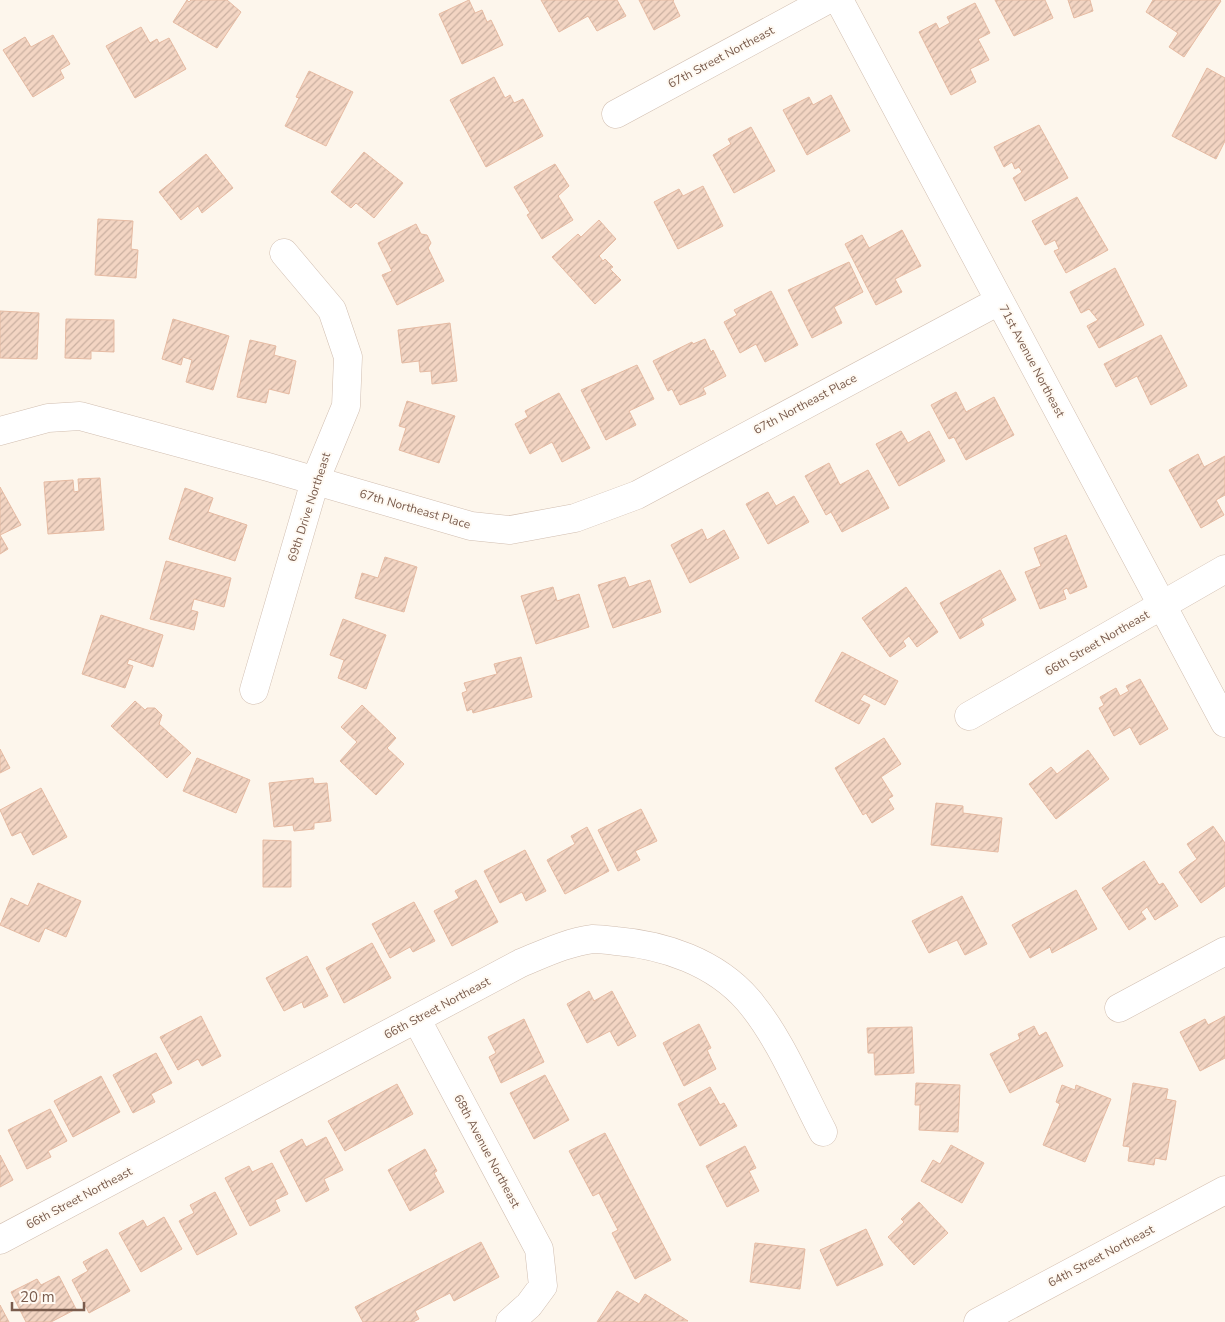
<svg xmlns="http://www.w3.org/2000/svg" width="1225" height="1322" font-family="'Nunito Sans',sans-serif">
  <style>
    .building { fill: url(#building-hatch); stroke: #e6bba3 }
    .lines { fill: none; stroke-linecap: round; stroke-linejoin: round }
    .minor-casing { stroke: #d1beb0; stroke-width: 29 }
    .secondary-casing { stroke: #d6c0b0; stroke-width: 29 }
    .minor { stroke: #fff; stroke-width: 28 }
    .secondary { stroke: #fff; stroke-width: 28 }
    .labels { text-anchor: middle; stroke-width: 4; stroke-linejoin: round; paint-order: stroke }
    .street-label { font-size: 12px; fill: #7a5c4d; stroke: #fffaf3 }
  </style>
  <defs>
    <pattern id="building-hatch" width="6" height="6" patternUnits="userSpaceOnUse" patternTransform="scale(1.25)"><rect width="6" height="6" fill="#f3d5c3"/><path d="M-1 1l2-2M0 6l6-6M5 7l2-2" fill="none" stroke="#cab0a1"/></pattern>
  </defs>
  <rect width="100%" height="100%" fill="#fdf6ec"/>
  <!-- building -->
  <path class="building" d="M187,0L189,2L191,0H227L241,12L217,48L173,22Z
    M469,0L475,13L482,10L487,22L491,20L503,45L462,64L439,14Z
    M541,0H617L626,16L597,31L588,16L559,32Z
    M639,0H674L673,1L680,16L654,30Z
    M995,0H1045L1053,18L1014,36Z
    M1068,0H1090L1093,11L1074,18Z
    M1153,0H1220L1221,1L1184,57L1169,47L1178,33L1146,12Z
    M975,3L990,33L978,39L989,60L970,69L976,82L951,95L919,32L936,23L939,29L950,23L947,17Z
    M141,27L150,43L157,39L159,43L169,38L186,69L135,98L106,46Z
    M53,35L70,64L60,70L64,78L33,97L3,50L25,37L31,47Z
    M1207,68L1225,78V141L1216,159L1172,136Z
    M309,71L353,92L326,146L285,126L299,98L296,97Z
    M494,77L505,98L510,95L514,103L523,99L543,136L486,167L450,100Z
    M831,95L850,131L807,155L783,110L809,97L813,105Z
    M1039,125L1068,178L1025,201L1013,178L1022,172L1019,167L1015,169L1012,162L1004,167L994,147Z
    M751,127L775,171L734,193L713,155L731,144L728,139Z
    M364,152L403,183L374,218L356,203L351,208L331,192Z
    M206,154L233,188L202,213L198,206L181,220L159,192Z
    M555,164L569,186L558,196L573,220L542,239L527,215L530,213L514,187Z
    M703,186L723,226L678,249L654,202L679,189L683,196Z
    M1077,197L1108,250L1066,273L1054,251L1059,249L1055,240L1045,245L1032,221Z
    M98,219L133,221L131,249L138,250L136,278L95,275Z
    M599,220L616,239L599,256L603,261L605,259L613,267L610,269L621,280L595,304L552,257L578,234L581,237Z
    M416,224L421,234L427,235L431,243L428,248L444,281L397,305L382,275L392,271L378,243Z
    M902,230L921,266L895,279L902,292L876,305L845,244L862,235L869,248Z
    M849,262L863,292L834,307L842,323L812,338L788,290Z
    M1115,268L1144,325L1099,348L1087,326L1098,320L1089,309L1081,313L1070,292Z
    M771,291L798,345L765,362L756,344L740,353L724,322L737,315L734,310Z
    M0,311L39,313L37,359L0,358Z
    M66,319L114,320V352L91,351V359L65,358Z
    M173,319L229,336L213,390L186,382L192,360L183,357L181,365L162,359Z
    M450,323L457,381L432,384L431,371L420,372L419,361L402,363L398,330Z
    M1161,335L1187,386L1151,405L1137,376L1116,387L1104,364Z
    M705,339L711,352L713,350L726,376L703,388L706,394L680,405L672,389L668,391L653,361L692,342L693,344Z
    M250,340L276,346L274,355L296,361L289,394L269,389L266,403L237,397Z
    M637,365L654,399L629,411L636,425L606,440L581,390Z
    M956,392L966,412L994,397L1014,435L966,460L954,437L949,439L931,405Z
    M559,393L590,448L562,462L552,442L530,454L515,424L528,417L525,411Z
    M407,401L455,416L439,463L399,450L406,428L399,426Z
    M901,431L908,443L929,431L945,461L899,486L876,444Z
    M1198,454L1204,467L1225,456V495L1216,500L1224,515L1201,528L1169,470Z
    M829,463L840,485L868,470L889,508L842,532L831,512L826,515L805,476Z
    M100,478L104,530L48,534L44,482L73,480L74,492L79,491L78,479Z
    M0,487L21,525L0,535L8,549L0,554Z
    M185,488L213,498L208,512L247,525L235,561L169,539Z
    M768,492L776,506L794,496L809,522L768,544L746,504Z
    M702,529L707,540L724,530L739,558L690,583L671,545Z
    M1066,535L1087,587L1070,594L1067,588L1063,590L1066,599L1040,609L1025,572L1041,566L1034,548Z
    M385,557L417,567L404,612L355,598L362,573L378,578Z
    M166,561L231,578L224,607L194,599L191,610L198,612L194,630L150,619Z
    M1000,570L1016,600L981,619L984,625L960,639L940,603Z
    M625,577L629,587L650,580L661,612L613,628L598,585Z
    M553,587L557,601L579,594L589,627L536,644L521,596Z
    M906,587L938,632L917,647L909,636L903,641L906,646L890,657L862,618Z
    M101,615L163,635L153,667L129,659L127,664L133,666L125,688L82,674Z
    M343,619L386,635L366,689L338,678L344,660L330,655Z
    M842,652L898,681L885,705L864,694L860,700L870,705L859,724L815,701Z
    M521,657L532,697L473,713L472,709L467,711L462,693L467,691L464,683L497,674L494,664Z
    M1140,679L1168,729L1140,745L1130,727L1114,736L1099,708L1104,705L1100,697L1116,688L1120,696L1129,691L1126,686Z
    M135,701L145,710L147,708H155L162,715L159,724L191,753L167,778L111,726Z
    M362,705L396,738L387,748L404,764L376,795L340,761L357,742L341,727Z
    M884,738L901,764L881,777L893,796L888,799L894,809L872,823L866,813L863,815L835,768Z
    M0,749L10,768L0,773Z
    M1088,750L1109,779L1056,819L1029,784L1051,767L1057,774Z
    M197,758L250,780L236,813L183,791Z
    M313,778L314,784L327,783L331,821L314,823V829L294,831L293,825L274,827L269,783Z
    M41,788L67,837L33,855L21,832L12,836L0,810Z
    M936,803L963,806V813L1002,818L998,852L931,845Z
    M641,809L657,841L635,851L640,860L618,871L598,830Z
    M1213,826L1225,843V886L1201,903L1179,872L1197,859L1187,844Z
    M587,827L609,871L565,894L547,860L575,844L571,836Z
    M263,840L291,841V887H263Z
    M525,850L546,891L526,901L522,892L500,903L484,871Z
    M1144,861L1159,885L1163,883L1178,906L1155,920L1147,907L1141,912L1146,919L1129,930L1102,888Z
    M476,880L498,922L452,946L434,911L459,898L455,891Z
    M38,883L81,901L66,937L45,928L39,942L0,925L11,898L28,906Z
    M1076,890L1097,929L1052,953L1050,947L1030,958L1012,925Z
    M962,896L987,944L965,955L957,940L929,953L912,921Z
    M414,902L435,941L413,952L410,947L390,958L372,924Z
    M372,943L391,978L344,1003L326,968Z
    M307,956L328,996L304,1008L302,1002L284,1011L266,978Z
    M589,991L594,1001L612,991L636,1036L618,1046L610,1031L587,1043L567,1004Z
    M201,1016L221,1056L202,1066L198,1059L178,1070L160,1037Z
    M1225,1016V1058L1200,1071L1180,1032L1205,1019L1208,1025Z
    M524,1019L544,1062L501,1083L489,1057L496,1053L488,1037Z
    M699,1024L711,1048L707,1050L716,1069L684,1086L663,1043Z
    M1034,1026L1039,1036L1046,1032L1063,1066L1010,1093L990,1054L1020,1039L1018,1034Z
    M912,1027L914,1073L875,1075L874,1053H868L867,1028Z
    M156,1053L172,1083L151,1094L155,1102L133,1113L113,1075Z
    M545,1075L569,1120L534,1139L510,1093Z
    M101,1076L120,1112L73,1137L54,1101Z
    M916,1083L960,1085L958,1132L919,1130L920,1105H915Z
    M1133,1083L1168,1089L1166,1099L1176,1101L1166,1160L1155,1158L1154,1165L1128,1161L1130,1147L1123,1146Z
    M397,1084L413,1114L345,1151L328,1121Z
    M1062,1085L1075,1090L1076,1085L1111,1099L1085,1162L1043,1145L1060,1104L1056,1102Z
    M710,1087L720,1105L724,1103L737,1126L700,1146L678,1104Z
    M50,1109L67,1141L48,1151L51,1157L27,1169L8,1130Z
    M605,1133L671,1260L635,1279L612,1233L618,1230L599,1193L593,1196L569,1151Z
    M326,1137L343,1170L324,1179L329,1190L306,1202L280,1151L302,1139L306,1147Z
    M951,1145L984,1163L962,1203L921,1181L933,1160L940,1164Z
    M745,1146L756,1168L749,1171L759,1191L727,1207L706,1166Z
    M425,1149L437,1171L434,1173L444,1192L410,1211L388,1170Z
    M0,1155L13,1180L0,1187Z
    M272,1163L288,1194L275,1200L280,1211L250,1226L225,1178L249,1166L252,1172Z
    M215,1192L237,1234L197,1255L179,1221L194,1213L190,1205Z
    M919,1202L948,1233L914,1265L888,1237L904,1222L901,1219Z
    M164,1217L182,1249L141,1272L119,1233L143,1220L147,1227Z
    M866,1229L883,1265L837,1286L820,1250Z
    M481,1242L499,1277L454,1301L450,1293L415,1311L419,1319L413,1322H363L355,1307Z
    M755,1243L805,1249L800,1289L750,1282Z
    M107,1249L130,1291L89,1313L72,1280L88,1271L83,1262Z
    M59,1276L76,1309L51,1322H26L11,1292L37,1279L41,1285Z
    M617,1291L639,1304L645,1294L688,1321L597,1322Z
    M0,1305L9,1322H0Z"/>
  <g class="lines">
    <!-- minor casing -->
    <g class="minor-casing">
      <path id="minor" d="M839,0L1225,723
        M616,114L827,0
        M0,431L48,418L80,416L268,467L471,526L510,530L575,518L637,495L999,301
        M254,690L315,481L346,406L348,357L332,310L284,253
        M969,716L1225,569
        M1119,1008L1225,951
        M417,1020L539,1249L543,1286L529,1305L510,1322
        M0,1240L521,963C543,954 568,942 593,939C600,939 608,940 616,941C664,945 715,962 748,1000C779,1036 801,1090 823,1132"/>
    </g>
    <!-- secondary casing -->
    <g class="secondary-casing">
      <path id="secondary" d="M978,1322L1225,1190"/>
    </g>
    <!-- minor -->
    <use href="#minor" class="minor"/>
    <!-- secondary -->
    <use href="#secondary" class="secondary"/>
  </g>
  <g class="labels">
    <!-- street labels -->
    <g class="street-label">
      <text transform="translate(721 57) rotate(-28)" y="4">67th Street Northeast</text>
      <text transform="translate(1032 361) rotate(62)" y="4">71st Avenue Northeast</text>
      <text transform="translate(805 404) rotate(-28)" y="4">67th Northeast Place</text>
      <text transform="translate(309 507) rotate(-72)" y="4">69th Drive Northeast</text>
      <text transform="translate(415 509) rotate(16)" y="4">67th Northeast Place</text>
      <text transform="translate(1097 643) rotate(-30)" y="4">66th Street Northeast</text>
      <text transform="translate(437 1008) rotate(-28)" y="4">66th Street Northeast</text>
      <text transform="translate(487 1151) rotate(62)" y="4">68th Avenue Northeast</text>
      <text transform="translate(79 1198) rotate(-28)" y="4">66th Street Northeast</text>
      <text transform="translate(1101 1256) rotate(-28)" y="4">64th Street Northeast</text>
    </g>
  </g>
  <!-- scale -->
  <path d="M12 1302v8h72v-8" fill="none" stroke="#7a5c4d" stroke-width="2.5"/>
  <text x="20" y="1302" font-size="15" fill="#7a5c4d" stroke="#fffaf3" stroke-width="4" paint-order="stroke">20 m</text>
</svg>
